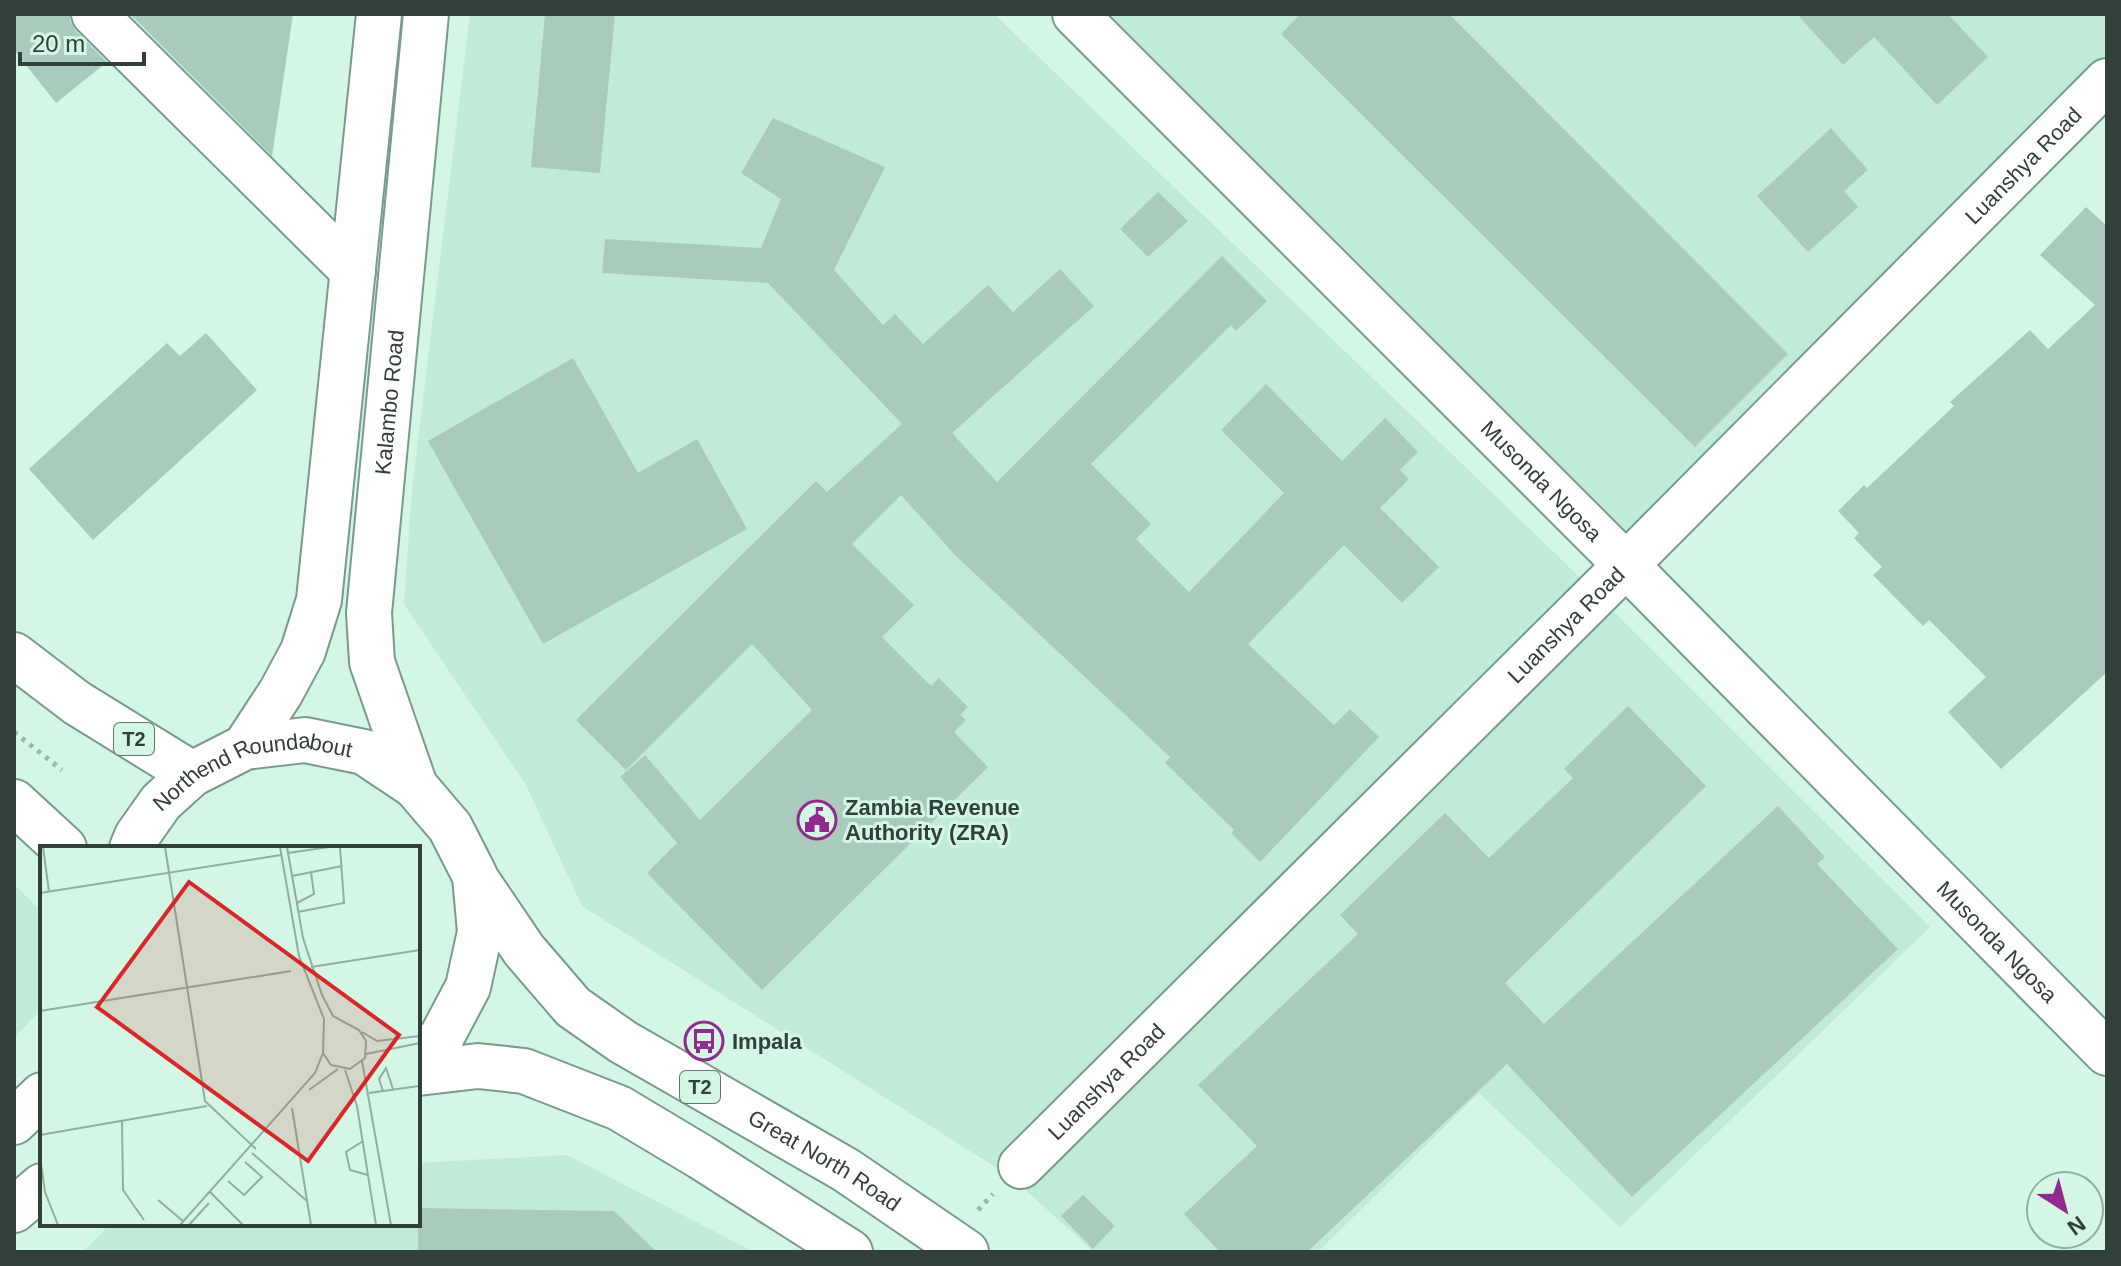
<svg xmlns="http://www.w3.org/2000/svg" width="2121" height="1266" font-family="Arial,sans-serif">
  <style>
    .built { fill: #c0ebd7 }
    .building { fill: #aacbbb }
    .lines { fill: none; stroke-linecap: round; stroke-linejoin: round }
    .minor-casing { stroke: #7a9a8b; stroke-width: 48 }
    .major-casing { stroke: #7a9a8b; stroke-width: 48 }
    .path { stroke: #9cb8ab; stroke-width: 5; stroke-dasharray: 4 6; stroke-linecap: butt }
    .minor { stroke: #fff; stroke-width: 44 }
    .major { stroke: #fff; stroke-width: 44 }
    .labels { text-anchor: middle; stroke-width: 6; stroke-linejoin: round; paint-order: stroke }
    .shield { fill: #d3f6e5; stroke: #62776d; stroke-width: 2 }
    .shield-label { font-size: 20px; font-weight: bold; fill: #32403a }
    .street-label { font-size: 22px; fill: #32403a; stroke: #d3f6e5 }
    .poi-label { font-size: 22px; font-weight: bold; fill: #32403a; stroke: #d3f6e5; text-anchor: start }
    .inset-road { fill: none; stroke: #93ada1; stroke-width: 2 }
    .view { fill: #d62828; fill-opacity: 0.15; stroke: #d62828; stroke-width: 4 }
    .inset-edge { fill: none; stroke: #32403a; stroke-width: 4 }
  </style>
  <rect width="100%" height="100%" fill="#d3f6e5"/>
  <!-- built -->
  <path class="built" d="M470,14H994L1564,562L1930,927L1620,1227L1479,1093L1318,1252H1094L1011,1177L582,906L526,785L404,604L412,490Z
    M1087,14H2107V86L1639,555Z
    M14,884L38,908L42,943V1009L14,1038Z
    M567,1155L754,1252H83L110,1224H418V1163Z"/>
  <!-- building -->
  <path class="building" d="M14,14H70V21L76,31L107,62L56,103L14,50Z
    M130,14H293L272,156Z
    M545,14H615L600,173L531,167Z
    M1300,14H1449L1788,354L1695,447L1281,34Z
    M1797,14H1948L1988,57L1937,105L1874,37L1843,65Z
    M773,118L885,167L834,270L883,325L895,314L923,344L988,285L1013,312L1060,269L1094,306L952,433L997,482L1222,256L1267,301L1236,331L1231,325L1091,464L1151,524L1136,539L1189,592L1284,493L1221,430L1266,384L1342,461L1385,418L1418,452L1400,470L1409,479L1380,508L1439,567L1402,603L1344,545L1248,644L1334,725L1350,709L1379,737L1260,862L1231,833L1234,830L1165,763L1170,757L955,555L901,495L852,544L914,605L882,637L931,686L939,678L968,707L960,715L966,720L954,732L988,767L762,990L647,873L677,843L620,777L645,755L700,820L812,710L752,644L626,770L576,720L816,481L827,492L902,424L768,283L602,273L605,239L761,248L781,199L741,173Z
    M1831,128L1868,170L1844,191L1858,207L1808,252L1757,196Z
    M1158,192L1188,221L1148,257L1120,229Z
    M2086,207L2107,226V672L2001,769L1948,712L1986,677L1929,620L1923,626L1873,575L1882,567L1854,538L1859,533L1838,511L1864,485L1867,488L1954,406L1950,402L2030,330L2048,349L2095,305L2040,255Z
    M206,333L257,390L93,540L29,469L167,343L180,356Z
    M573,358L638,473L697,439L747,529L543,644L428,441Z
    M1628,706L1706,786L1505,983L1544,1024L1778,806L1825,857L1817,864L1898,949L1632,1197L1507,1064L1307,1252H1220L1184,1214L1257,1146L1198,1085L1358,934L1340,915L1445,813L1489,858L1573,778L1564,769Z
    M1083,1195L1115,1226L1093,1249L1061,1216Z
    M418,1208L614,1211L657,1252H418Z"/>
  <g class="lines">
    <!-- minor casing -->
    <g class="minor-casing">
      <g id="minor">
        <path d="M94,14L353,271"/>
        <path id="s1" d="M1075,14L1626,565L2107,1053"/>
        <path id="s2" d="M1021,1166L1626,565L2107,81"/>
      </g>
    </g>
    <!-- major casing -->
    <g class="major-casing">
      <g id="major">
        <path d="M14,655L77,703L192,774"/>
        <path d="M245,747L281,692L303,651L319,600L379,14"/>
        <path id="s3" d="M415,786L372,662L369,613L426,14"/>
        <path d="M14,802L64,848"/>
        <path id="s4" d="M132,848L137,836L161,802L192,774L245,747L305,740L364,752L415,786L450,827L475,876L480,932L468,987L441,1038L418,1059"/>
        <path id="s5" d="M478,882L524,950L573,1007L623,1042L846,1170L966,1252"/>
        <path d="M418,1073L478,1066L524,1071L619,1108L701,1157L850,1252"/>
        <path d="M14,1122L42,1095"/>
        <path d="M14,1210L42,1186"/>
      </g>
    </g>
    <!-- path -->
    <path class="path" d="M14,732L62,770
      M978,1210L993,1194"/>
    <!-- minor -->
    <use href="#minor" class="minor"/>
    <!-- major -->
    <use href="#major" class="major"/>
  </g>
  <!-- icons -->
  <defs>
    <g id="civic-ring" transform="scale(2)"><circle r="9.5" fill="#d3f6e5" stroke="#91298e" stroke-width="1.5"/><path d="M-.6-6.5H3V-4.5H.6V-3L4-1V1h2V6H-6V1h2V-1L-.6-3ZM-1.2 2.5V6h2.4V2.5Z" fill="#91298e"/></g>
    <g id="bus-ring" transform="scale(2)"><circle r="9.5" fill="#d3f6e5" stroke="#91298e" stroke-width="1.5"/><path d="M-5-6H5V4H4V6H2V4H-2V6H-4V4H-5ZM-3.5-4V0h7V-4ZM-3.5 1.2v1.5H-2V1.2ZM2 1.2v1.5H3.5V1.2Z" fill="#91298e"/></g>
  </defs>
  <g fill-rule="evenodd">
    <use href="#civic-ring" x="817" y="820"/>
    <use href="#bus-ring" x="704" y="1041"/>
  </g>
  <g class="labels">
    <!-- shield labels -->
    <g class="shield">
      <rect x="114" y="723" width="40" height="32" rx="6"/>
      <rect x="680" y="1071" width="40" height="32" rx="6"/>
    </g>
    <g class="shield-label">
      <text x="134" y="746">T2</text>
      <text x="700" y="1094">T2</text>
    </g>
    <!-- street labels -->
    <g class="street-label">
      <text dy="8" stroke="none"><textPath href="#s2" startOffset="1416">Luanshya Road</textPath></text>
      <text dy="8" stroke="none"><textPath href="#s3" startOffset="392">Kalambo Road</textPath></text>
      <text dy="8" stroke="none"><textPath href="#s1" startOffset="660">Musonda Ngosa</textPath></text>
      <text dy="8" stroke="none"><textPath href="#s2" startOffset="768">Luanshya Road</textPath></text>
      <text dy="8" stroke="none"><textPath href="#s4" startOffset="156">Northend Roundabout</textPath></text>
      <text dy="8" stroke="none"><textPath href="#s1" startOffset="1308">Musonda Ngosa</textPath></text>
      <text dy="8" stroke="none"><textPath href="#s2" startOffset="120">Luanshya Road</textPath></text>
      <text dy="8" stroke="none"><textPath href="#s5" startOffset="452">Great North Road</textPath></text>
    </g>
    <!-- poi labels -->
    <g class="poi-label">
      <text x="845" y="815">Zambia Revenue<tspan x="845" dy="25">Authority (ZRA)</tspan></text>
      <text x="732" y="1049">Impala</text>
    </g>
  </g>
  <!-- overview -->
  <g transform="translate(40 846)">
    <rect width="380" height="380" fill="#d3f6e5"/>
    <path class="inset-road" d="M3,1L9,46M125,1L165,255L216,303M240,1L259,110L284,173L283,207L291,219L310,223L325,212L326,195L319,184L293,170L282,149L263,92L247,1M248,7L289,1M252,30L302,20M0,47L241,9M257,57L274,48L271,26M258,66L304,57L300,1M271,121L380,104M0,165L251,125M322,186L337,195L380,190M326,208L380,197M322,215L351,379M305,224L317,260L336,379M269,244L298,223M343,245L339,233L346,222L353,243M329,247L379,240M252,262L271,379M82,275L83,344L104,374M0,289L167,260M323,295L306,306L310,324L328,329M212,307L267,355M0,311L5,346L18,379M188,335L204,349L222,331L205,316M170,346L203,379M118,354L143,375M140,379L275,227L283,207M149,379L169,357"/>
    <path class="view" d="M149,36L359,189L268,315L57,161Z"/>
    <rect width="380" height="380" class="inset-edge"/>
  </g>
  <!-- border -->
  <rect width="2121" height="1266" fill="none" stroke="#32403a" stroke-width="32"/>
  <!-- north arrow -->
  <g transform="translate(2065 1210) rotate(144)"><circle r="38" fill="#d3f6e5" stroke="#93ada1" stroke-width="2"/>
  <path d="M0-6L14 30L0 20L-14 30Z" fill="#91298e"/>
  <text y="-12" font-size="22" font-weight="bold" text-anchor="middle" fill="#32403a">N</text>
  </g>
  <!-- scale -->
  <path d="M20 52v12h124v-12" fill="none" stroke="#32403a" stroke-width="4"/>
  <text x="32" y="52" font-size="24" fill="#32403a" stroke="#d3f6e5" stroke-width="6" paint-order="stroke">20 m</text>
</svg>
